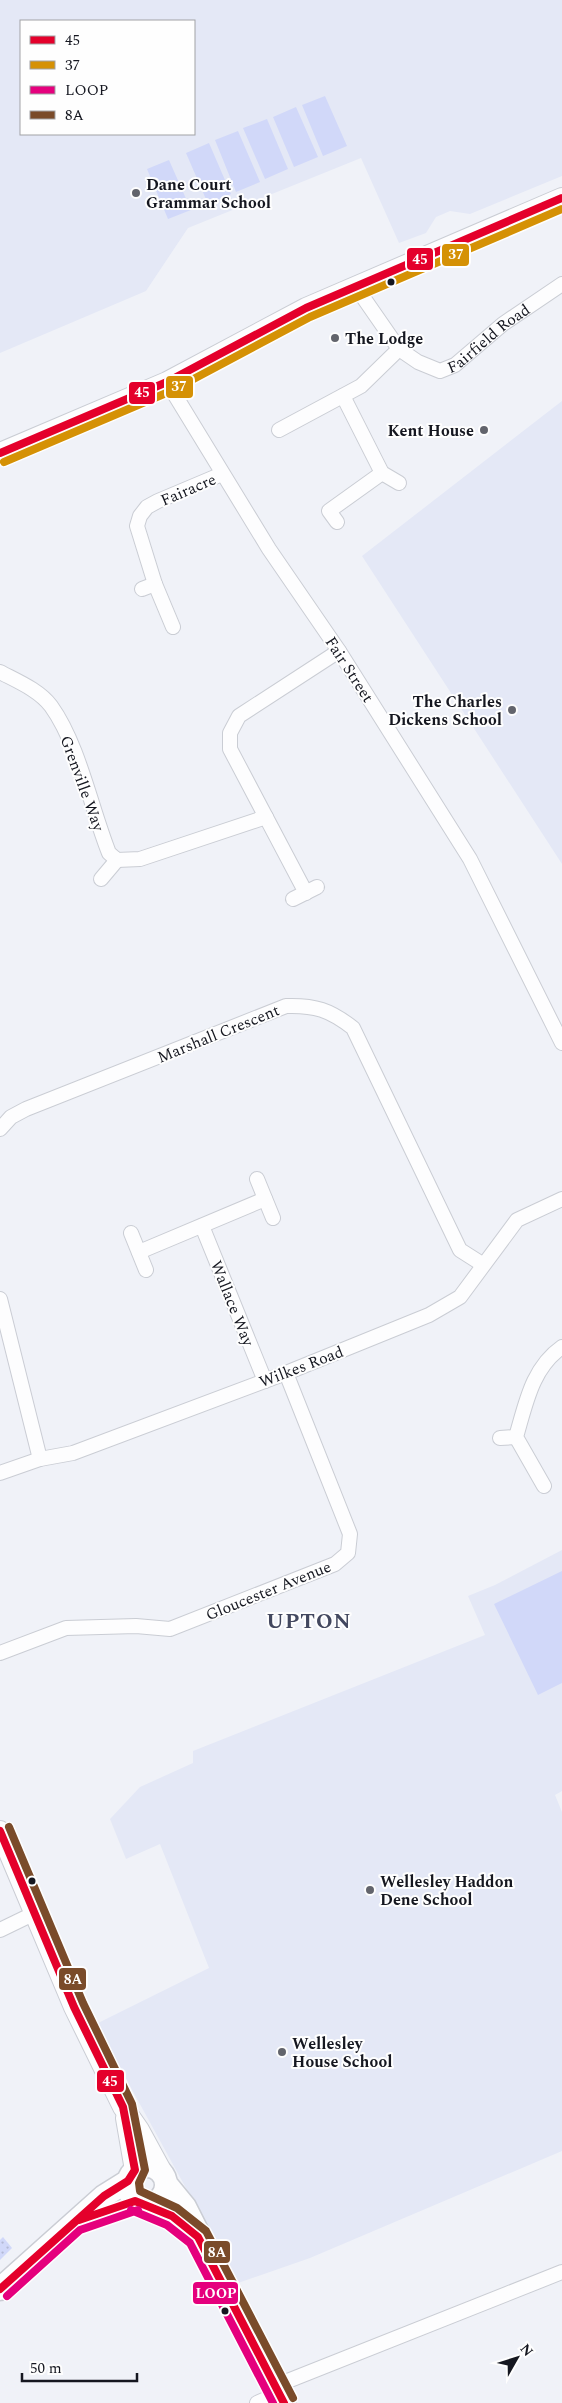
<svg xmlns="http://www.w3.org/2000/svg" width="562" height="2403" font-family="Spectral,serif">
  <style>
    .built { fill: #e4e8f6; fill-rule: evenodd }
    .grass { fill: url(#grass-dots) }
    .garden { fill: #d1d8f9 }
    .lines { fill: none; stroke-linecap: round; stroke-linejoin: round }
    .street-casing { stroke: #cacdd4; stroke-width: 16 }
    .secondary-casing { stroke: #cacdd4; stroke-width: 22 }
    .primary-casing { stroke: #cacdd4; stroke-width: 25 }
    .street { stroke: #fdfdfe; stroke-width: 14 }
    .secondary { stroke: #fdfdfe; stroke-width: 20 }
    .primary { stroke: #fdfdfe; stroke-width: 22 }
    .bus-1-casing { stroke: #fefefe; stroke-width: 11 }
    .bus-2-casing { stroke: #fefefe; stroke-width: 11 }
    .bus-3-casing { stroke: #fefefe; stroke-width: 11 }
    .bus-4-casing { stroke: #fefefe; stroke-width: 11 }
    .bus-1 { stroke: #e4002b; stroke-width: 8 }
    .bus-2 { stroke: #d59105; stroke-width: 8 }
    .bus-3 { stroke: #e5007d; stroke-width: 8 }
    .bus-4 { stroke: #7a4b2a; stroke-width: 8 }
    .poi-dot { fill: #62646c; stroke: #fefefe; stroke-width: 2 }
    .bus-dot { fill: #151720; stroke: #fefefe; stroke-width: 2 }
    .labels { text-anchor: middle; stroke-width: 4; stroke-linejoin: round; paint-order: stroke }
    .poi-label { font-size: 16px; font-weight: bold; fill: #151720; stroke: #fefefe; text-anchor: start }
    .street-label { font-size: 16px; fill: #151720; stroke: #fefefe }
    .district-label { font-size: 21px; font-weight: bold; letter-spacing: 1px; fill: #43485f; stroke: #fefefe }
    .line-badge { stroke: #fefefe; stroke-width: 2 }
    .badge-label { font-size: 14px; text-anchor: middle; font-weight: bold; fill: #fff }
  </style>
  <defs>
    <pattern id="grass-dots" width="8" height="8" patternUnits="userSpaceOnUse" patternTransform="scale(1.25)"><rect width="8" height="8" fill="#d1d8f9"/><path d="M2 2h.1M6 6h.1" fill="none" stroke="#b3b9d5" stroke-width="1.8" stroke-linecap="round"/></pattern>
  </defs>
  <rect width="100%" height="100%" fill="#f0f2f8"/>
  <!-- built -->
  <path class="built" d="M0,0H562V176L470,214L450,211L436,217L426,233L399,243L361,158L188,228L146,291L0,353ZM21,21H194V134H21Z
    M562,401V864L362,556Z
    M562,1550V1791L555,1795L562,1812V2151L310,2258L238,2283L96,2024L209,1968L160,1844L126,1859L110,1819L140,1787L193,1763V1751L485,1635L468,1596L495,1585Z"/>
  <!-- grass -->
  <path class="grass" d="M3,2237L12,2248L0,2260V2240Z"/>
  <!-- garden -->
  <path class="garden" d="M325,96L347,146L323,156L302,105Z
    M296,107L318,157L294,167L273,117Z
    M267,119L288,169L265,179L243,128Z
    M238,131L260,182L236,192L215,140Z
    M209,143L231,194L208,204L186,153Z
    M169,160L191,210L168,219L147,169Z
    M562,1571V1683L538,1695L494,1604Z"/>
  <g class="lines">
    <!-- street casing -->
    <g class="street-casing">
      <g id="street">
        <path id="s1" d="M356,287L399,349L418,362L440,371L455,365L503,324L562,284"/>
        <path d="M167,382L269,549L339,651L470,859L562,1043"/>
        <path d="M343,396L382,473L399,483"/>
        <path d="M279,430L361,386L399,349"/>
        <path d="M337,522L329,511L382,473"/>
        <path d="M142,589L155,584"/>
        <path d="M173,627L155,584L137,526L140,516L147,507L158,501L222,474"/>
        <path d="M0,672C17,681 39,690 51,706C79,745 91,808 109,853L117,860L140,859L266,817"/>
        <path d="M101,879L117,860"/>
        <path d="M306,893L230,749V733L239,716L339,651"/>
        <path d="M293,899L317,887"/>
        <path d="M0,1129L11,1117L26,1109L286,1006C315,1005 330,1010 353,1028L460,1250L482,1264"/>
        <path d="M257,1179L273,1218"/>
        <path d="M202,1226L265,1381"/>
        <path d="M131,1233L146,1270"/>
        <path d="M139,1252L265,1199"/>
        <path d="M0,1299L40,1459"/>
        <path d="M500,1438L516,1437"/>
        <path d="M0,1473L40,1459L73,1453L286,1373L429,1315L460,1297L517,1220L562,1199"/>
        <path d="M544,1486L516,1437C526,1403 532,1368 562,1347"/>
        <path d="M0,1653L66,1628L136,1626L170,1629L335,1564L348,1553L350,1534L286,1373"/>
        <path d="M0,1930L35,1913"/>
        <path d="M275,2386L562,2272"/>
        <path d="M257,2403L266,2399"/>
      </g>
    </g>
    <!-- secondary casing -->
    <g class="secondary-casing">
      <path id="secondary" d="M0,453L167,382L306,308L562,198
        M0,1831L74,2007L123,2107L139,2130L163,2174
        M126,2118L135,2170"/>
    </g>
    <!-- primary casing -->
    <g class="primary-casing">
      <path id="primary" d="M128 2185a19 19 0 1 1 38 0a19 19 0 1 1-38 0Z
        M167,2185L185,2207L284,2403
        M0,2289L104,2196L128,2181"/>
    </g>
    <!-- street -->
    <use href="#street" class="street"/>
    <!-- secondary -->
    <use href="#secondary" class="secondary"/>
    <!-- primary -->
    <use href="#primary" class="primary"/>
    <!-- bus-1 casing -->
    <g class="bus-1-casing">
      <path id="bus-1" d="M0,453L167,382L306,308L562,198
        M0,1831L74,2007L123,2107L135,2170L128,2181L104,2196L0,2289
        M79,2220L135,2201L172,2216L198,2237L284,2403"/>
    </g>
    <!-- bus-2 casing -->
    <g class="bus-2-casing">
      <path id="bus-2" d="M4,462L171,391L310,317L562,209"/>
    </g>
    <!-- bus-3 casing -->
    <g class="bus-3-casing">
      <path id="bus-3" d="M131,2210L167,2225L190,2243L273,2403
        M7,2296L80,2230L138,2210"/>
    </g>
    <!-- bus-4 casing -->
    <g class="bus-4-casing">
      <path id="bus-4" d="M9,1827L83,2003L132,2104L145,2170L139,2183L140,2191L177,2208L206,2231L293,2398"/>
    </g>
    <!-- bus-1 -->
    <use href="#bus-1" class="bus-1"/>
    <!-- bus-2 -->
    <use href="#bus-2" class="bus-2"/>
    <!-- bus-3 -->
    <use href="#bus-3" class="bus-3"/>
    <!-- bus-4 -->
    <use href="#bus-4" class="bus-4"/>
  </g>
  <!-- markers -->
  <g class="poi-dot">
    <circle cx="136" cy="193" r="5"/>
    <circle cx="335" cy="338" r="5"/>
    <circle cx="484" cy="430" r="5"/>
    <circle cx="512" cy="710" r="5"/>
    <circle cx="370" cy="1890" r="5"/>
    <circle cx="282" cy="2052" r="5"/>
  </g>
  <g class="bus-dot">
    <circle cx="391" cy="282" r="4.5"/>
    <circle cx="32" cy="1881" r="4.5"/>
    <circle cx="225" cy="2311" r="4.5"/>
  </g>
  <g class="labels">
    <!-- poi labels -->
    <g class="poi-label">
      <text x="146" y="190">Dane Court<tspan x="146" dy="18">Grammar School</tspan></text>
      <text x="345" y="344">The Lodge</text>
      <text x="474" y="436" text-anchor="end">Kent House</text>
      <text x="502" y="707" text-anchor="end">The Charles<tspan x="502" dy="18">Dickens School</tspan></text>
      <text x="380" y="1887">Wellesley Haddon<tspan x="380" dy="18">Dene School</tspan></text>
      <text x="292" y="2049">Wellesley<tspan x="292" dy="18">House School</tspan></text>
    </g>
    <!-- street labels -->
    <g class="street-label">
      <text dy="6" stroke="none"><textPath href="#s1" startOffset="181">Fairfield Road</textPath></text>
      <text transform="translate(188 489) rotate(-23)" y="6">Fairacre</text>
      <text transform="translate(350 669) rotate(57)" y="6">Fair Street</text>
      <text transform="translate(83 783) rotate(70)" y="6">Grenville Way</text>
      <text transform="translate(218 1033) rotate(-22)" y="6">Marshall Crescent</text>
      <text transform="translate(233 1303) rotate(68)" y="6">Wallace Way</text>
      <text transform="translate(301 1366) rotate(-21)" y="6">Wilkes Road</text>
      <text transform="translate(268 1590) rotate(-22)" y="6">Gloucester Avenue</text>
    </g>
    <!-- district labels -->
    <g class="district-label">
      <text x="309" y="1628">UPTON</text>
    </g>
  </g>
  <g class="line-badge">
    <rect x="441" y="243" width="29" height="24" rx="5" fill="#d59105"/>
    <rect x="406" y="247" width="28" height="24" rx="5" fill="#e4002b"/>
    <rect x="165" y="375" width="29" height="24" rx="5" fill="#d59105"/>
    <rect x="128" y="381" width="28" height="24" rx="5" fill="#e4002b"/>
    <rect x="58" y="1967" width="29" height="24" rx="5" fill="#7a4b2a"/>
    <rect x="96" y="2069" width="29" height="24" rx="5" fill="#e4002b"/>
    <rect x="203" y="2240" width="28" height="24" rx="5" fill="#7a4b2a"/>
    <rect x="192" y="2281" width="47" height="24" rx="5" fill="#e5007d"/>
  </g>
  <g class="badge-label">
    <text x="456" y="259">37</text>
    <text x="420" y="264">45</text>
    <text x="179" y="391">37</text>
    <text x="142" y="397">45</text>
    <text x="73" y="1984">8A</text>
    <text x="110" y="2086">45</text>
    <text x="217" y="2257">8A</text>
    <text x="216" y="2298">LOOP</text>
  </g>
  <!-- legend -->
  <rect x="20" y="20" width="175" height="115" fill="#fefefe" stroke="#a1a2a5"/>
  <rect x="30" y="36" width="25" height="8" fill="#e4002b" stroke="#a1a2a5"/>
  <text x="65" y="45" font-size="15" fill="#151720">45</text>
  <rect x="30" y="61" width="25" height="8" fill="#d59105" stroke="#a1a2a5"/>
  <text x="65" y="70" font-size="15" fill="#151720">37</text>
  <rect x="30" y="86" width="25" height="8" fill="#e5007d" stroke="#a1a2a5"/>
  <text x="65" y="95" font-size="15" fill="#151720">LOOP</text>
  <rect x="30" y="111" width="25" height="8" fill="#7a4b2a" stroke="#a1a2a5"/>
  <text x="65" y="120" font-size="15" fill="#151720">8A</text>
  <!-- north arrow -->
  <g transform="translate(517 2358) rotate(51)" stroke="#fefefe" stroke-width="4" paint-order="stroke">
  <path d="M0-4L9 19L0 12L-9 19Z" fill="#151720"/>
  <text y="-8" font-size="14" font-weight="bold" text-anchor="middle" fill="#151720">N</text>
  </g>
  <!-- scale -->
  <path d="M22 2373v8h115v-8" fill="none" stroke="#151720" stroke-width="2.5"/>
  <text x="30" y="2373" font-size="15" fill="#151720" stroke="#fefefe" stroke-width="4" paint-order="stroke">50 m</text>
</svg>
